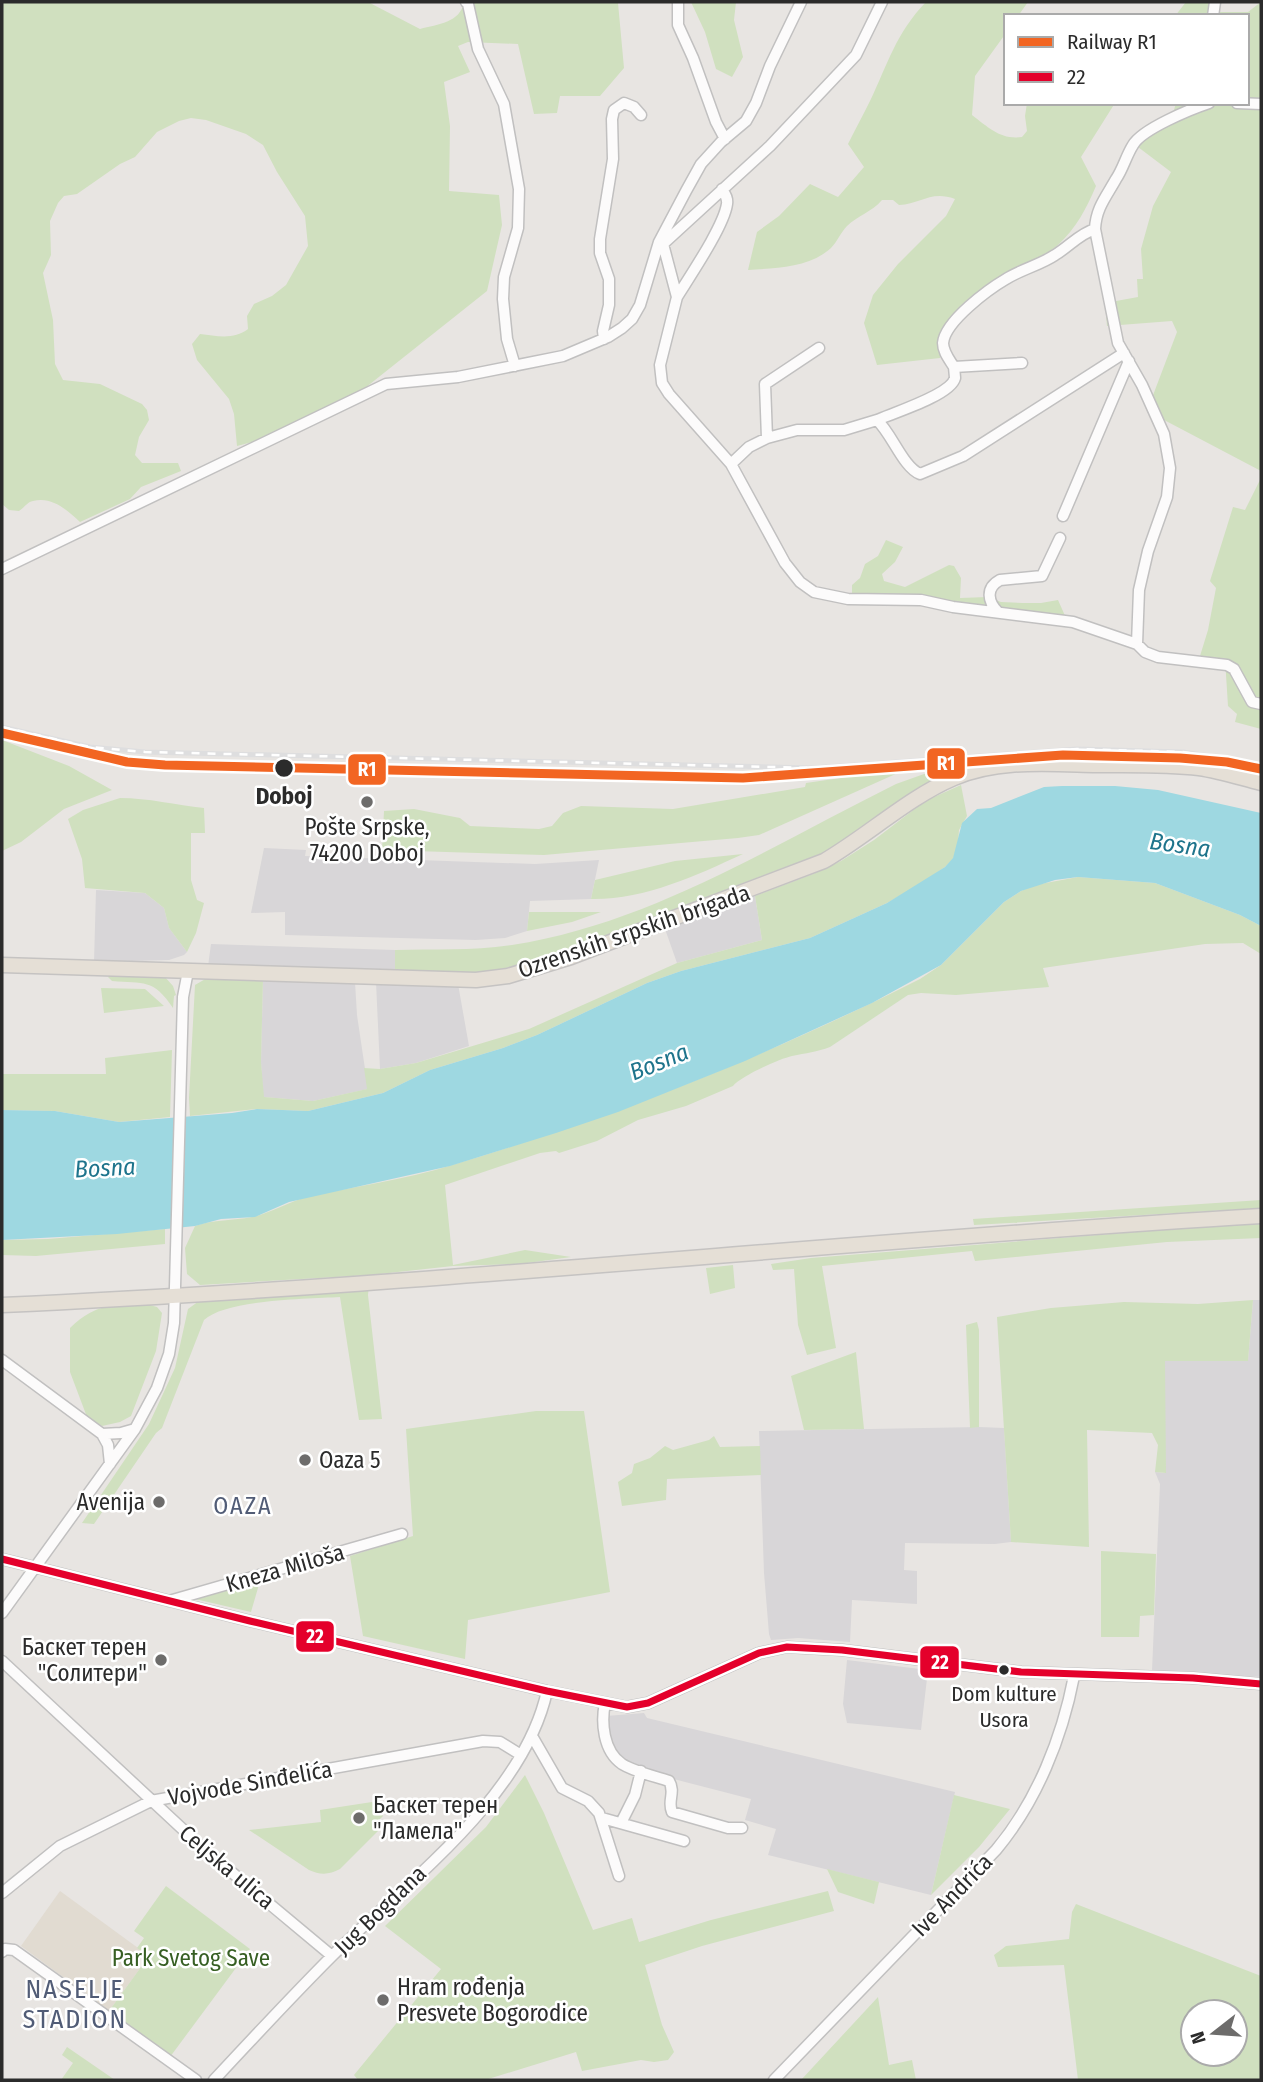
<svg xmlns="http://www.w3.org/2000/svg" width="1263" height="2082" font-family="'Fira Sans Condensed',sans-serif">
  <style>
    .industrial { fill: #d8d6d8 }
    .education { fill: #e1dbd1 }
    .green { fill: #d0e0bf; fill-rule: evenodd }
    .water { fill: #9ed8e1 }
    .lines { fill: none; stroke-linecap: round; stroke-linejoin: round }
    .minor-casing { stroke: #c1c0c0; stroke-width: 13 }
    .major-casing { stroke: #c5c3c2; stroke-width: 17 }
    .minor { stroke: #fcfbfb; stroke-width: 10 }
    .major { stroke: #e5dfd6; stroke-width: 14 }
    .rail-casing { stroke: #dededf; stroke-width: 5 }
    .rail { stroke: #fff; stroke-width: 2.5; stroke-dasharray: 8; stroke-linecap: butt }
    .bus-1-casing { stroke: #fff; stroke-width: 12 }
    .bus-1 { stroke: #e4002b; stroke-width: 7 }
    .rail-1-casing { stroke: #fff; stroke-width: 14 }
    .rail-1 { stroke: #f26522; stroke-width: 9 }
    .stop-dot { fill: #2b2b2b; stroke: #fff; stroke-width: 2.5 }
    .poi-dot { fill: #6d6c6b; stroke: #fff; stroke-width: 2.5 }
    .labels { text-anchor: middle; stroke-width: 5; stroke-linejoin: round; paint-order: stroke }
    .bus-label { font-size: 21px; fill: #2b2b2b; stroke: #fff }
    .stop-label { font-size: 23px; font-weight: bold; fill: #2b2b2b; stroke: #fff }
    .poi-label { font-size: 23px; fill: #2b2b2b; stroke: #fff; text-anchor: start }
    .street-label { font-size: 23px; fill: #2b2b2b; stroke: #fff }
    .park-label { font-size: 23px; fill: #375f23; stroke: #fff }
    .water-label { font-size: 24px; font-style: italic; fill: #1e748c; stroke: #fff }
    .neighbourhood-label { font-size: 24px; letter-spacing: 2px; fill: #515c76; stroke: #fff }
    .quarter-label { font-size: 26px; letter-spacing: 2px; fill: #515c76; stroke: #fff }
    .line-badge { stroke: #fff; stroke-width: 2.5 }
    .badge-label { font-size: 19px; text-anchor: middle; font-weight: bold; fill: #fff }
  </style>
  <rect width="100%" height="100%" fill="#e8e5e2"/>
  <!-- industrial -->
  <path class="industrial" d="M264,848L306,850L305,856L535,864L599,860L591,899L530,901L527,931L505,938L476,940L285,935V912L251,913Z
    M96,890L145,893L164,908L169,928L187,952L184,955L169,960L94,962Z
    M755,896L762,940L677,963L665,929Z
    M211,944L395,950V972L208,966Z
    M263,979L355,982L357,1015L368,1089L313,1101L263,1097L261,1062Z
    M376,982L400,985L458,984L469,1046L416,1063L380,1069Z
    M1253,1300H1261V1677L1152,1671L1160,1484L1155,1472L1165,1473V1360L1248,1361Z
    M979,1427L1004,1428L1011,1542L995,1544L905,1543L904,1570L917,1571V1604L852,1600L850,1642L798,1638L771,1640L769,1634L764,1573L759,1431Z
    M847,1660L928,1670L921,1730L847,1723L843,1704Z
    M644,1713L647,1718L955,1792L931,1895L768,1855L776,1829L745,1820L751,1799L662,1776L619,1758L605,1728L606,1716Z"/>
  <!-- education -->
  <path class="education" d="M60,1891L149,1956L109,2011L21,1946Z"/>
  <!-- green -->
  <path class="green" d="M2,2H368L420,29C438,24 460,23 464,2H643L618,3L624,68L600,96H560L557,113L534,114L518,44L468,42L458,46L470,72L444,82L450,126L449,191L499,195L502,225L487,291L365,388L256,441L237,446L234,414L229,399L197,360L192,344L200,334C217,336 234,340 248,329L247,316L254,304L272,296L286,285L308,246L305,216L277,172L263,145L246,134L206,120L191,118L179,121L157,132L135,157L120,164L77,194L64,196L58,203L50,221L51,255L43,273L53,320L55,364L63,380L100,384L142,404L147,410L149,420L139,437L135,455L142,463H178L181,471L141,487L130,499L80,522C67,510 52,496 33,501C27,502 24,508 19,511L9,510L2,504Z
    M691,2H736L734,20L743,57L732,77L716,69L705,32Z
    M926,2H1028L1018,16H1006V33L975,76L972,115C989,128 1001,140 1022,137L1027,131L1025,116L1027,103H1115L1081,157L1096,186C1086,209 1077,227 1058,245C1049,253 1036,258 1025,264C997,280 950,301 942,337C940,343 941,351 940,358L877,365L864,323L873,295L898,264L946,216L955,199C931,190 921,204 899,205L893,200H882C872,212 857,216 847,226C841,232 837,242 831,248C809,268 776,268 748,270L757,232L779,216L810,184L838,197L864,167L848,144C855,130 863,115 870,101C888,63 896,33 926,2Z
    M1186,2H1214L1217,12H1248L1261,2V471L1147,411L1177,332L1172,321L1107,326L1105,303L1138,297L1137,279H1143L1141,249L1153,206L1171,172L1138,147L1158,126L1172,117L1176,103H1247V16H1175Z
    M1261,478V729L1235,722L1237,714L1228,706L1225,659L1200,656L1208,630L1216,588L1210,581L1233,507L1245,510Z
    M886,540L903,547L895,562L882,574L884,581L905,587L949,565L954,566L961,578L960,598L988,597L1001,602L1023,603H1041L1058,600L1066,618L976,607L953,601L935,605L920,602L908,605L852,604V585L860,578L865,564L878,556Z
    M2,740L69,766L112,790L64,809L21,842L2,851Z
    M909,768L759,835L738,838L544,855L382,850L384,811L414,809L460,818L470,826L539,829L552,826L563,813L581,806L673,809L805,787L806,783Z
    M963,768L921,786L836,848L559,953L506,968L483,972H395V950C434,949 473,951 512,945C650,924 773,845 896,784L924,774Z
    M961,785L967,816L959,830L958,844L953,859L945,867L919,885L887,903L810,938L681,971L647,983L537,1035L503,1048L430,1070L383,1093L308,1111L257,1109L190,1116L189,1098L195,985L207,978L263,979L261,1062L264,1097L313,1101L367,1089L364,1068L380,1069L416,1063L529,1029L677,963L762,940L755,896L813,874L841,861L874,840L925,801Z
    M120,798C148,798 176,805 204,808L205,833H191V880L197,900L204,903L196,933L187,952L169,928L164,908L145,893L85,888L82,859L68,819L83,810Z
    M743,854C695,876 644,900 591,899L595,880L675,861Z
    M1078,877L1155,883L1240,915L1261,926V954L1243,943L1205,944L1043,968L1049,987L956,995L921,993L908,995L830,1047C817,1052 806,1053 792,1056C779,1059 741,1076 733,1086L686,1106L638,1120L597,1141L559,1153L556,1151L540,1153L445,1185L453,1265L525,1250L571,1257L520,1264L453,1266L370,1275L200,1285L187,1274L185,1248L195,1226C214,1219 233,1221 252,1217C271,1213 288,1202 307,1197C355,1186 405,1180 452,1165C615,1116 768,1056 920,979L941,965L1004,902L1021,891L1035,885Z
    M529,912H601L572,922L527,931Z
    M111,974L165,977L173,986L176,995L174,996L173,1008C153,978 144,984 112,981L108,977Z
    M101,988L145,989L164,1006L104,1013Z
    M172,1050L170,1117L119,1122L55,1111L2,1110V1074H106L105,1058Z
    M1261,1200V1208L974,1225L973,1219Z
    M1261,1222V1238L1167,1242L975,1261L972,1251L822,1266L836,1348L807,1355L798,1325L794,1269L773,1270L771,1264L811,1258Z
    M165,1229V1244L36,1256L2,1255V1240L48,1239Z
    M733,1265L735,1288L710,1294L706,1268Z
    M369,1285L368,1295L382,1419L359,1420L340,1297C309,1299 226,1299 204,1320L162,1428L156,1433L94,1524L82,1523L149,1424L175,1368L188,1309L199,1301Z
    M1253,1300L1248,1361H1165L1166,1473L1155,1472L1158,1445L1152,1433L1087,1430L1089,1547L1011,1542L997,1317L1051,1308L1124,1302L1198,1304Z
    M150,1305L157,1307L162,1313L156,1351L131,1416L120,1422L102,1426L87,1417L70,1372V1328C98,1301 114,1306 150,1305Z
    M977,1322L979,1330V1427L970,1428L966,1325Z
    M856,1352L864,1429L804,1430L791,1376Z
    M536,1411H584L610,1592L468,1620L465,1659L363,1636L350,1556L413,1536L406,1429Z
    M714,1436L720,1447L760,1446L761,1475L667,1479L666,1500L622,1506L618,1482L632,1473L634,1464L650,1458L665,1446L673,1450L709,1440Z
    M1101,1551L1156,1554L1154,1615L1140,1616L1139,1637H1101Z
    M260,1581L251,1612L195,1599Z
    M525,1775L544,1813L593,1930L632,1918L639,1942L711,1920L828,1891L834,1911L702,1946L645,1965L662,2025L674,2052L668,2060L654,2062L641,2060L582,2071L576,2052L485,2080H358L354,2075L441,1969L385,1926L486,1827Z
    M954,1795L1010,1809L979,1847L931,1895Z
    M372,1802L383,1816L379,1820L383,1826L340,1869C329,1875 320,1875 309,1870L249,1830L321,1822L320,1810Z
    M827,1869L879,1882L874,1904L838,1892Z
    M166,1886L250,1949L170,2057L109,2011L149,1956L137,1948L144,1938L134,1931Z
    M1076,1904L1261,1976V2080H1078L1064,1965L998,1967L994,1955L1006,1946L1069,1939L1072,1912ZM1193,2012H1235V2054H1193Z
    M878,1997L889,2065L912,2060L916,2080H801Z
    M67,2047L115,2080H61L73,2063L62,2055Z"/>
  <!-- water -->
  <path class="water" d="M1062,786H1115L1158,790L1261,813V926L1240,915L1155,883L1078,877L1055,880L1021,891L1004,902L941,965L872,1003L745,1061L618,1112L556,1133L450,1166L289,1202L255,1217L221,1219L195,1226L117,1234L2,1240V1110L55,1111L119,1122L232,1113L257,1109L308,1111L383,1093L430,1070L503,1048L537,1035L647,983L681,971L810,938L887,903L945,867L953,858L962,823L977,809L991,808L1044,787Z"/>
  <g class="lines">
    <!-- minor casing -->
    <g class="minor-casing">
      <path id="minor" d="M466,2L468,4L478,49L504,104L519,189L518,228L504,277L503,299L507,339L515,366
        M678,2V25L693,58L716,122L725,139
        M1213,16L1215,2
        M1237,103L1261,104
        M659,242L663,244L677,297L660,365L662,383L669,394L731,464L785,563L800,582L814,592L848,599L921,600L953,607L1073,622L1137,644L1145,652L1158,657L1227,665L1234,669L1252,702L1261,704
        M663,244L770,146L856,55L882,2
        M677,297C690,276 724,226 727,204C728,198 725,194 722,189
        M604,339L603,331L609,305V279L600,253V239L613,159L612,119L614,110L624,103L634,107L641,115
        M954,367C949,359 943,352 943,343C945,321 989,289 1006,279C1022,269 1040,265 1055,255C1070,246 1079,234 1095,229
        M877,420C893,413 951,395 955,378C955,377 954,367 954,367L1022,363
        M767,438L765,384L819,348
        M731,464L749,447L767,438L797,430H844L877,420C892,434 903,467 920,474L963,456L1124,353
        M1063,516L1129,361
        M2,569L386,384L458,377L563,356L608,337L622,328L632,319L640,305L659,242L686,191L701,164L721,142L746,121L756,103L770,66L801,2
        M998,612C988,602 985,588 1000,580L1042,576L1060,538
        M1137,644L1139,590L1148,551L1167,497L1170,468L1164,434L1142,385L1118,343L1095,229C1096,208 1106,197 1116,179C1123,169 1126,156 1133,145C1142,129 1191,109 1209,103
        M2,1360L102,1434L108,1445L110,1464
        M102,1434L121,1433L135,1429
        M2,1559L250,1621L547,1691L627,1707L648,1703L759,1653L787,1647L842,1650L1021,1672L1193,1678L1261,1684
        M169,1601L402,1534
        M2,1613L135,1429L157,1388L169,1354L174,1323L183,997L188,971
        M2,1661L205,1850L332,1956
        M605,1703C601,1722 603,1751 622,1764C635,1772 654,1776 669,1781C676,1792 667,1801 672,1812L728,1828H742
        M532,1736L562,1788L588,1801L599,1813L619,1876
        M602,1818L684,1841
        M621,1823L635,1795L641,1771
        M2,1893L60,1846L151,1801L483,1741L500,1742L521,1755
        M2,1952L5,1949L14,1950L196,2080
        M214,2080C253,2038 292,1996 332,1956C406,1883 524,1797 547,1691
        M774,2080L996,1850C1037,1801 1062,1738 1074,1676"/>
    </g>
    <!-- major casing -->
    <g class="major-casing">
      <path id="major" d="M2,965L476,980L508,976L571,957L824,861C867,836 909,797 954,778C998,759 1050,764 1097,765C1131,765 1165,764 1199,768C1220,771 1241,778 1261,783
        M2,1305C422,1286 841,1241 1261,1216"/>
    </g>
    <!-- minor -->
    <use href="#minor" class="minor"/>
    <!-- major -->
    <use href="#major" class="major"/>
    <!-- rail casing -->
    <g class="rail-casing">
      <path id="rail" d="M2,727L90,747L145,752L813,768L1077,749L1183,752L1261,764
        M278,767L743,778L782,776"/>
    </g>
    <!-- rail -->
    <use href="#rail" class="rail"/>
    <!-- bus-1 casing -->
    <g class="bus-1-casing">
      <path id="bus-1" d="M2,1559L250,1621L547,1691L627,1707L648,1703L759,1653L787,1647L842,1650L1021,1672L1193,1678L1261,1684"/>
    </g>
    <!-- bus-1 -->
    <use href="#bus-1" class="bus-1"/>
    <!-- rail-1 casing -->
    <g class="rail-1-casing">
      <path id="rail-1" d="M2,733L127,762L165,765L743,778L1063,755L1180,758L1227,762L1261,769"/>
    </g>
    <!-- rail-1 -->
    <use href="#rail-1" class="rail-1"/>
  </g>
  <!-- markers -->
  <g class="stop-dot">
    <circle cx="284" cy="768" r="10"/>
    <circle cx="1004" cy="1670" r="6"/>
  </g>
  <g class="poi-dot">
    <circle cx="367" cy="802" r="7"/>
    <circle cx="305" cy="1460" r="7"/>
    <circle cx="159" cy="1502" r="7"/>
    <circle cx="161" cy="1660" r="7"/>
    <circle cx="359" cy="1818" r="7"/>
    <circle cx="383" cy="2000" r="7"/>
  </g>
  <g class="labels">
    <!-- bus labels -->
    <g class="bus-label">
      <text x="1004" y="1701">Dom kulture<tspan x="1004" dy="26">Usora</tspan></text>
    </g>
    <!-- stop labels -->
    <g class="stop-label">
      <text x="284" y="804">Doboj</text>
    </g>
    <!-- poi labels -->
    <g class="poi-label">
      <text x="367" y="835" text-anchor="middle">Pošte Srpske,<tspan x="367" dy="26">74200 Doboj</tspan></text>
      <text x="319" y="1468">Oaza 5</text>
      <text x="145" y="1510" text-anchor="end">Avenija</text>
      <text x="147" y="1655" text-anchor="end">Баскет терен<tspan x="147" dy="26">"Солитери"</tspan></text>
      <text x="373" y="1813">Баскет терен<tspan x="373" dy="26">"Ламела"</tspan></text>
      <text x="397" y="1995">Hram rođenja<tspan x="397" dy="26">Presvete Bogorodice</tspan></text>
    </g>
    <!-- street labels -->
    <g class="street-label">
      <text transform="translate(634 931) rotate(-19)" y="8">Ozrenskih srpskih brigada</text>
      <text transform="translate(285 1568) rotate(-16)" y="8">Kneza Miloša</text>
      <text transform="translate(250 1783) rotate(-10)" y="8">Vojvode Sinđelića</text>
      <text transform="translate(227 1867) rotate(40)" y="8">Celjska ulica</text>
      <text transform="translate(952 1895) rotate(-46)" y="8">Ive Andrića</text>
      <text transform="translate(380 1910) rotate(-44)" y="8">Jug Bogdana</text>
    </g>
    <!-- park labels -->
    <g class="park-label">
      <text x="191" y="1966">Park Svetog Save</text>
    </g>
    <!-- water labels -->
    <g class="water-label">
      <text transform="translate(1180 845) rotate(8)" y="8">Bosna</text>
      <text transform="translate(659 1062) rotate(-22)" y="8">Bosna</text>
      <text transform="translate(105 1168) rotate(-3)" y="8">Bosna</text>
    </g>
    <!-- neighbourhood labels -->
    <g class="neighbourhood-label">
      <text x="243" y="1514">OAZA</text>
    </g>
    <!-- quarter labels -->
    <g class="quarter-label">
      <text x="75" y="1998">NASELJE<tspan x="75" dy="30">STADION</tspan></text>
    </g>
  </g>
  <g class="line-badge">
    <rect x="926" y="747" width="40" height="33" rx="7" fill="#f26522"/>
    <rect x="347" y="753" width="40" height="33" rx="7" fill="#f26522"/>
    <rect x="295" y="1620" width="40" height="33" rx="7" fill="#e4002b"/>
    <rect x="919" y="1645" width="41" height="34" rx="7" fill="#e4002b"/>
  </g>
  <g class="badge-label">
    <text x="946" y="770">R1</text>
    <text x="367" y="776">R1</text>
    <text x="315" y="1643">22</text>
    <text x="940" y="1669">22</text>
  </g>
  <!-- border -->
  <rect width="1263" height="2082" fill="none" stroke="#2b2b2b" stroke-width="7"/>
  <!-- legend -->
  <rect x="1004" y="14" width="245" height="91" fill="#ffffff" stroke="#aaaaaa" stroke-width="2"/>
  <rect x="1018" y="37" width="35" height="10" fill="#f26522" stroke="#aaaaaa" stroke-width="2"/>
  <text x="1067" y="49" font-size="21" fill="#2b2b2b">Railway R1</text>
  <rect x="1018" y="72" width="35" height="10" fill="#e4002b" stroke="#aaaaaa" stroke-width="2"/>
  <text x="1067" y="84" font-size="21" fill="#2b2b2b">22</text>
  <!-- north arrow -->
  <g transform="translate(1214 2033) rotate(253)"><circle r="33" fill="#ffffff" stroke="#aaaaaa" stroke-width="2"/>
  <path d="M0-5L12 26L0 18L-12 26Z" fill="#6d6c6b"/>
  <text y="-10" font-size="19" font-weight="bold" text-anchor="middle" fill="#2b2b2b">N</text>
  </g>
</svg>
